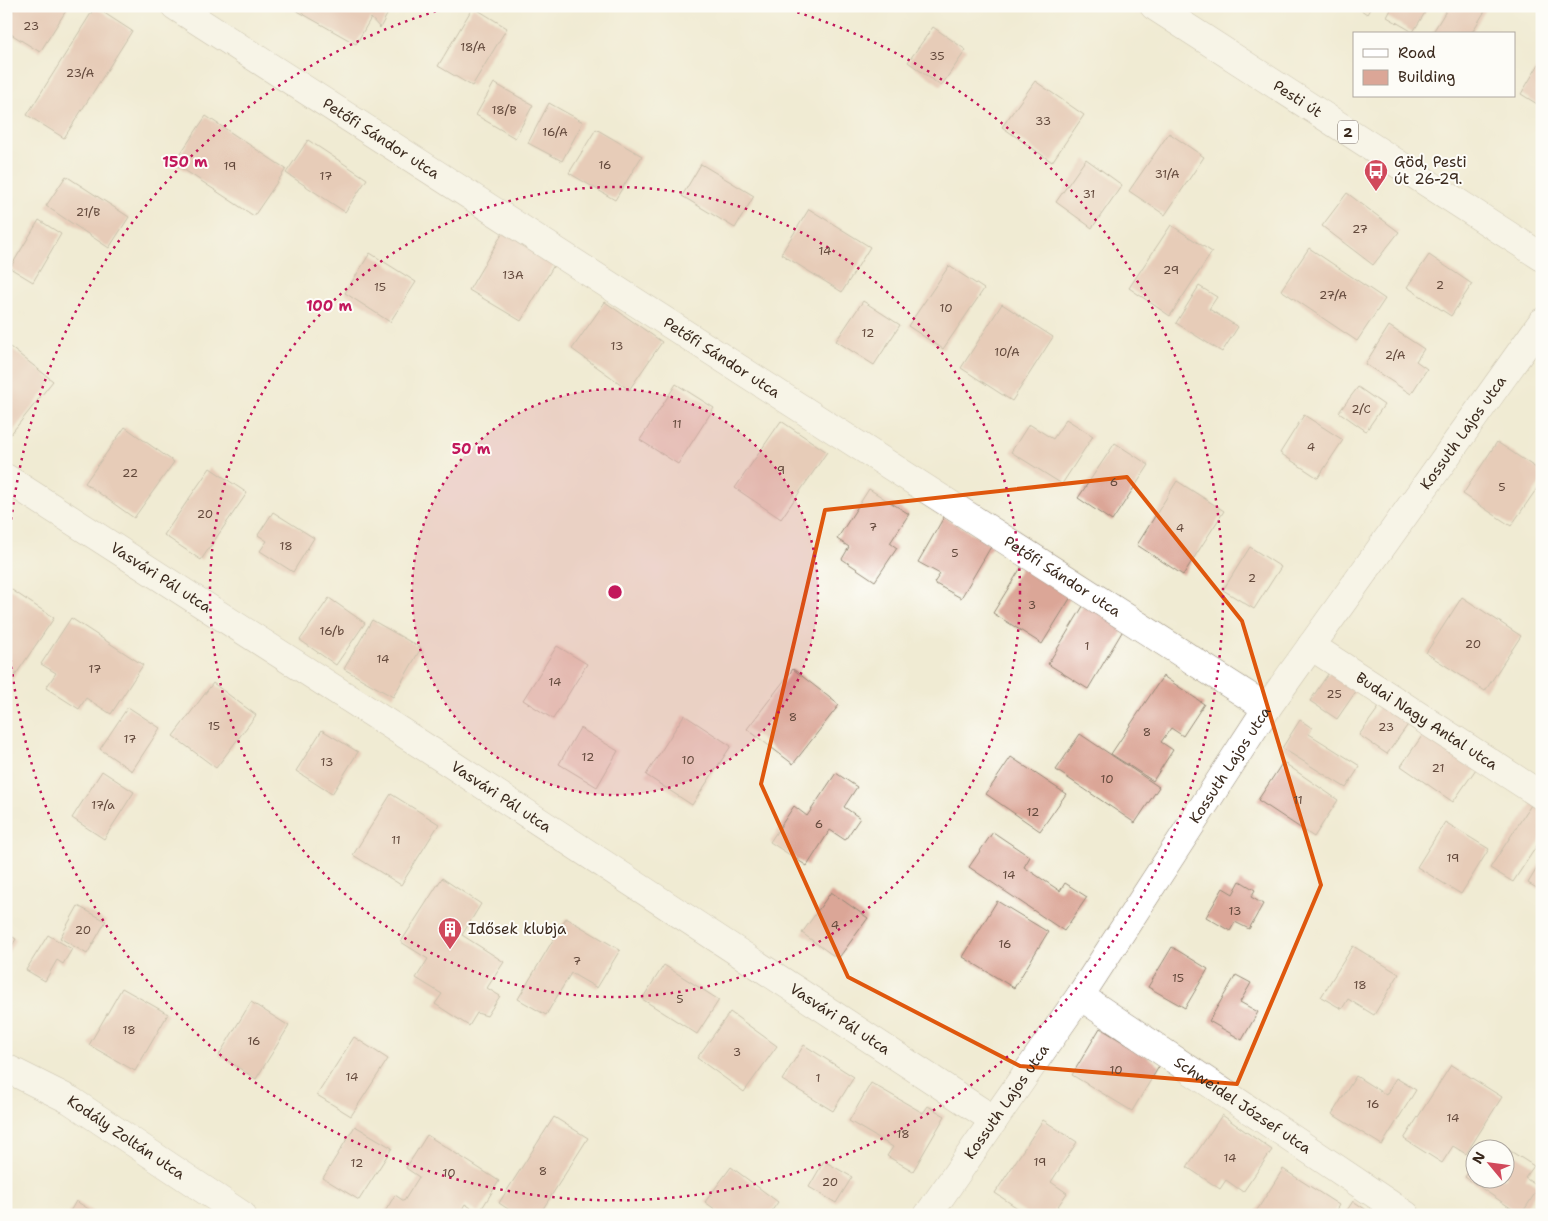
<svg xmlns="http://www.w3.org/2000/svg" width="1548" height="1221" font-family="'Shantell Sans',sans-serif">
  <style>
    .building { fill: #dba697 }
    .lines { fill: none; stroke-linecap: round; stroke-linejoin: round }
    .street-casing { stroke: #968a78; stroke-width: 29 }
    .primary-casing { stroke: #968a78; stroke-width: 29 }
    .street { stroke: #fff; stroke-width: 28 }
    .primary { stroke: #fff; stroke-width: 28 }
    .marked { fill: none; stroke: #df570d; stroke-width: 4; stroke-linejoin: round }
    .ring { fill: none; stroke: #c2185b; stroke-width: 2.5; stroke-dasharray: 2.5 5 }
    .labels { text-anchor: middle; stroke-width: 4; stroke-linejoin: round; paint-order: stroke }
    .number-label { font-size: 12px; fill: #63493c }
    .shield { fill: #fdfcf7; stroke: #75695f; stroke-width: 1 }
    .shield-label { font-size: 14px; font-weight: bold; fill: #3b2a1e }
    .street-label { font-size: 15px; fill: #3b2a1e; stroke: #fdfcf7 }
    .poi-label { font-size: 15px; fill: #3b2a1e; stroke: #fdfcf7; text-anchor: start }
    .centre { fill: #c2185b; stroke: #fdfcf7; stroke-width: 2.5 }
    .ring-label { font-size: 15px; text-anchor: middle; font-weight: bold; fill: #c2185b; stroke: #fdfcf7; stroke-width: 4; stroke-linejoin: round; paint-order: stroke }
  </style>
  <rect width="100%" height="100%" fill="#fdfcf7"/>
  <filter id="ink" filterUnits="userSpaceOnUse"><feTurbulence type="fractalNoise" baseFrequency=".02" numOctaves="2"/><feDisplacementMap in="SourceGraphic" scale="10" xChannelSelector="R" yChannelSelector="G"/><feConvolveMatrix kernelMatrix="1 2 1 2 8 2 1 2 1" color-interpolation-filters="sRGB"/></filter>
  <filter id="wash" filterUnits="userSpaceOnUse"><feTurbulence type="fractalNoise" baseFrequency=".0096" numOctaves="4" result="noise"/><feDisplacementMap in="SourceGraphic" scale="20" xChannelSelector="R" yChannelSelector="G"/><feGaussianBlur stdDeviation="1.12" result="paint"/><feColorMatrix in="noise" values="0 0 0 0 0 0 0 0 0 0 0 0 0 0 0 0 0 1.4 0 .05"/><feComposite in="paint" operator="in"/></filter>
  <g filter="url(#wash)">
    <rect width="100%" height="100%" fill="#f0ebd3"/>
    <g id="blocks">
      <!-- building -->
      <path class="building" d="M16,6H69L40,52L6,31V21Z
        M296,6H377L388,13L380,28L371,18L356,44L294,9Z
        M1355,6H1372L1367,14Z
        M1393,6H1429L1413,32L1387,17Z
        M1449,6H1488L1471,34H1437L1433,32Z
        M95,7L132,31L64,138L27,115Z
        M473,7L507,28L472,86L438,66Z
        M933,27L966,50L941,86L908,62Z
        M1539,64L1542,66V107L1521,94Z
        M1035,81L1084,115L1052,162L1002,127Z
        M494,83L533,105L515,138L476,115Z
        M549,103L583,122L562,161L528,143Z
        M206,116L286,169L254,216L174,163Z
        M596,129L642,156L615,200L569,173Z
        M1169,133L1204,157L1165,215L1129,191Z
        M308,140L367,179L345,212L286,173Z
        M1086,159L1122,185L1092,228L1056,202Z
        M701,164L754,196L735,228L682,196Z
        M66,176L129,217L109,248L46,206Z
        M1347,193L1399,232L1373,265L1322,226Z
        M809,209L870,247L842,292L781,254Z
        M39,220L61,234L33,282L10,268Z
        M1171,225L1212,252L1170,316L1129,288Z
        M505,229L557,260L521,321L469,290Z
        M1309,248L1385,299L1357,341L1281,290Z
        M370,253L416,282L390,322L345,293Z
        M1429,255L1472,284L1451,316L1407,287Z
        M949,266L984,289L943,349L908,326Z
        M1199,286L1217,297L1209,309L1238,327L1222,352L1176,323Z
        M863,301L900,325L874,365L836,341Z
        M605,302L662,342L629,390L572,349Z
        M1002,304L1053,337L1012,401L961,368Z
        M1389,326L1424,349L1416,361L1427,369L1411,394L1365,364Z
        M10,347L53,381L6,440V351Z
        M676,384L714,408L678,464L640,440Z
        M1358,387L1384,405L1366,431L1339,412Z
        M1304,415L1343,440L1318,478L1280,453Z
        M1066,419L1093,436L1062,484L1011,452L1029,424L1053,439Z
        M781,421L827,452L781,519L735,488Z
        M125,427L174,462L134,518L85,483Z
        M1497,442L1542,472V481L1511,526L1463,494Z
        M1115,443L1149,465L1112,521L1078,498Z
        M210,468L247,493L201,560L164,535Z
        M1177,481L1224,511L1183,575L1137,545Z
        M869,489L909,514L890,543L897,548L875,581L842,559L849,547L837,539Z
        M273,512L314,538L293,572L260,551L267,541L258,535Z
        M944,517L992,545L961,598L934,583L940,574L918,562Z
        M1250,547L1281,567L1254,609L1223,590Z
        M1022,566L1071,597L1042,644L993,613Z
        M6,586L54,618L6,689Z
        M1462,597L1521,636L1485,691L1426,653Z
        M329,598L365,623L336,665L300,640Z
        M1085,603L1125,627L1088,689L1048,664Z
        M71,618L143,665L111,714L86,698L79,709L46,688L56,673L41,664Z
        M372,620L421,648L393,697L344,669Z
        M557,646L587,664L553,719L523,700Z
        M1332,668L1359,687L1337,719L1310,701Z
        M793,669L839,705L793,764L747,729Z
        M1163,676L1204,704L1183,736L1171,728L1161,742L1173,750L1153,781L1111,754Z
        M213,683L256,715L216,768L173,736Z
        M1385,699L1412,719L1387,754L1359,735Z
        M128,707L160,728L132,771L100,749Z
        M684,715L731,746L692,805L646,775Z
        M1300,720L1312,728L1309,734L1360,766L1346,788L1282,748Z
        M580,728L618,751L597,787L559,764Z
        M322,730L358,752L332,794L296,771Z
        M1424,733L1476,769L1453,802L1401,766Z
        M1080,734L1159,787L1135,823L1056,770Z
        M1011,757L1066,794L1040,831L986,794Z
        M1283,762L1338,800L1314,837L1258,800Z
        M102,771L134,792L104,839L72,818Z
        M836,773L857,787L844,807L860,818L845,840L830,830L807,866L770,842L794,806L807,816Z
        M391,794L439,824L401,885L353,855Z
        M1533,802L1542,808V838L1513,882L1490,868Z
        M1445,822L1489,849L1461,894L1417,867Z
        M993,832L1030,857L1024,867L1060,891L1065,883L1087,897L1064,931L969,867Z
        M1542,860V891L1528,883Z
        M442,878L481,904L462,935L504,962L487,988L500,996L487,1016L477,1013L469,1026L435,1004L442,994L416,978L428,959L401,942Z
        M1240,881L1255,890L1251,897L1263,904L1249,929L1235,922L1230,931L1206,917L1223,888L1233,894Z
        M831,892L868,918L838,959L802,933Z
        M997,901L1048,932L1014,988L963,957Z
        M78,906L106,921L87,954L60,938Z
        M566,918L620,950L597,988L571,973L546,1015L518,999Z
        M6,933L16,939L6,956Z
        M48,935L72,949L63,964L57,960L45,981L26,970Z
        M1353,946L1399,974L1374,1015L1348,999L1342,1009L1321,997Z
        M1172,947L1208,969L1185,1008L1148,987Z
        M664,965L719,1000L697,1034L642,999Z
        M1236,975L1251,983L1240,1002L1258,1012L1242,1040L1209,1021Z
        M122,988L168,1014L135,1071L89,1045Z
        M251,1002L289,1026L256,1079L219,1055Z
        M730,1012L777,1046L744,1092L697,1058Z
        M1100,1028L1160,1065L1132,1111L1072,1075Z
        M354,1037L388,1059L351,1116L317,1095Z
        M804,1045L854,1077L833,1111L782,1080Z
        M1451,1065L1502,1097L1466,1154L1453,1146L1442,1163L1404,1139Z
        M1356,1076L1386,1095L1396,1078L1416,1090L1382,1145L1332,1114Z
        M871,1083L923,1113L928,1106L945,1116L913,1171L887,1156L893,1147L849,1121Z
        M1222,1115L1272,1150L1243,1192L1226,1180L1220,1189L1187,1167Z
        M554,1117L588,1138L539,1215H517L499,1203Z
        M1043,1120L1077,1142L1051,1182L1067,1193L1052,1215H1028L995,1193Z
        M355,1126L392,1148L359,1200L323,1178Z
        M427,1135L499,1181L479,1213L465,1204L459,1215H383L395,1195L404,1201L419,1177L406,1168Z
        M1501,1145L1534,1166L1525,1178L1539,1187L1521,1215L1465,1177L1476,1162V1178H1506V1148H1499Z
        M824,1161L852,1177L836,1203L809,1187Z
        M731,1167L778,1202L769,1215H723L705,1202Z
        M1283,1169L1339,1205L1333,1215H1254Z
        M76,1201L98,1215H68Z
        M1353,1201L1374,1215H1344Z"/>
    </g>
  </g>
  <g filter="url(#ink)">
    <use href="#blocks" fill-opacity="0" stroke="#968a78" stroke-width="1"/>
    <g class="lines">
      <!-- street casing -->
      <g class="street-casing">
        <g id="street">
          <path id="s1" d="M175,6L1267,708"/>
          <path id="s2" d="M6,478L442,758L994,1120"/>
          <path id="s3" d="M1311,646L1542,796"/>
          <path id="s4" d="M1080,996L1406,1215"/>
          <path id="s5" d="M6,1068L70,1100L242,1215"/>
          <path id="s6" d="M928,1215L1080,996L1267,708L1542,322"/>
        </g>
      </g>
      <!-- primary casing -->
      <g class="primary-casing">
        <g id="primary">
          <path id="s7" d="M1154,6L1542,257"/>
        </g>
      </g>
      <!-- street -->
      <use href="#street" class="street"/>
      <!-- primary -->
      <use href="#primary" class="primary"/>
    </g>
  </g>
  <!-- marked area -->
  <path d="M0 0H1548V1221H0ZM1127,477L1242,621L1321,885L1237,1084L1020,1066L848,977L761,784L825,510Z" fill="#f0ebd3" fill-opacity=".55" fill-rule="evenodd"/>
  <path class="marked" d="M1127,477L1242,621L1321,885L1237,1084L1020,1066L848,977L761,784L825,510Z"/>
  <!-- distance rings -->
  <circle cx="615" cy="592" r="203" fill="#c2185b" fill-opacity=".12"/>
  <g class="ring">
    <circle cx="615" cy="592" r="203"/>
    <circle cx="615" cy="592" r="405"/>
    <path d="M783 8A608 608 0 1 1 447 8"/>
  </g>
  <!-- icons -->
  <defs>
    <g id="bus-pin" transform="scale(1.25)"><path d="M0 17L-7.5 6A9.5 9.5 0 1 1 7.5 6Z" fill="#d1495b" stroke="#fdfcf7"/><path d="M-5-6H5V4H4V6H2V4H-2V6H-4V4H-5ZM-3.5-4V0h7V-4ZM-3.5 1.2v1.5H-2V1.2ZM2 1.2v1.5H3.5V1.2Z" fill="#fff"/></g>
    <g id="building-pin" transform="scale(1.25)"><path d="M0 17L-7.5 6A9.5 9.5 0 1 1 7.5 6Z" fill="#d1495b" stroke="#fdfcf7"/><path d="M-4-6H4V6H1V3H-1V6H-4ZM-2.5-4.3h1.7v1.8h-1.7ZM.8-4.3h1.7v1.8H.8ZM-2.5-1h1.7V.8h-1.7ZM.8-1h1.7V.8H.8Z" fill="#fff"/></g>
  </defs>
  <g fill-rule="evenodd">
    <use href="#bus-pin" x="1376" y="171"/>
    <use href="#building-pin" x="450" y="929"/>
  </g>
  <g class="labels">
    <!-- number labels -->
    <g class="number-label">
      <text x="31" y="30">23</text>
      <text x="473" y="51">18/A</text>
      <text x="937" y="60">35</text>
      <text x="80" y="77">23/A</text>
      <text x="504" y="114">18/B</text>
      <text x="1043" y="125">33</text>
      <text x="555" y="136">16/A</text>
      <text x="605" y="169">16</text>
      <text x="230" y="170">19</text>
      <text x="1167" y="178">31/A</text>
      <text x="326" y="180">17</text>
      <text x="1089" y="198">31</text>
      <text x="88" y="216">21/B</text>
      <text x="1360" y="233">27</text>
      <text x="825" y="255">14</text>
      <text x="1171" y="274">29</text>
      <text x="513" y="279">13A</text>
      <text x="1440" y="289">2</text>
      <text x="380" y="291">15</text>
      <text x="1333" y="299">27/A</text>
      <text x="946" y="312">10</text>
      <text x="868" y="337">12</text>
      <text x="617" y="350">13</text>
      <text x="1007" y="356">10/A</text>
      <text x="1395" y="359">2/A</text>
      <text x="1361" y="413">2/C</text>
      <text x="677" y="428">11</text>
      <text x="1311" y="451">4</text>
      <text x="781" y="474">9</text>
      <text x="130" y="477">22</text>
      <text x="1114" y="486">6</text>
      <text x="1502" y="491">5</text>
      <text x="205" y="518">20</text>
      <text x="873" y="531">7</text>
      <text x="1180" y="532">4</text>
      <text x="286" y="550">18</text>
      <text x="955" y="557">5</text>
      <text x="1252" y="582">2</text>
      <text x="1032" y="609">3</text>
      <text x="332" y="635">16/b</text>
      <text x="1473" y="648">20</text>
      <text x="1087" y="650">1</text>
      <text x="383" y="663">14</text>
      <text x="95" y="673">17</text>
      <text x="555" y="686">14</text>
      <text x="1334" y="698">25</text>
      <text x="793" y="721">8</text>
      <text x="214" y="730">15</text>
      <text x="1386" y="731">23</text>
      <text x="1147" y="736">8</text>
      <text x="130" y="743">17</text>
      <text x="588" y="761">12</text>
      <text x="688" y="764">10</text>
      <text x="327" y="766">13</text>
      <text x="1438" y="772">21</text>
      <text x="1107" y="783">10</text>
      <text x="1298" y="804">11</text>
      <text x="103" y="809">17/a</text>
      <text x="1033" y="816">12</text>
      <text x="819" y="828">6</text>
      <text x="396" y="844">11</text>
      <text x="1453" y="862">19</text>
      <text x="1009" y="879">14</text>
      <text x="1235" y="915">13</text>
      <text x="835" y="929">4</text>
      <text x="83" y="934">20</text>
      <text x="1005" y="948">16</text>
      <text x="577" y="965">7</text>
      <text x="1178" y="982">15</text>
      <text x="1360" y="989">18</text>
      <text x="680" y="1003">5</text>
      <text x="129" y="1034">18</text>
      <text x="254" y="1045">16</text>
      <text x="737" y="1056">3</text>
      <text x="1116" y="1074">10</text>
      <text x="352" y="1081">14</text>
      <text x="818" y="1082">1</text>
      <text x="1373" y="1108">16</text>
      <text x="1453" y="1122">14</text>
      <text x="903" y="1138">18</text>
      <text x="1230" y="1162">14</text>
      <text x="1040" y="1166">19</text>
      <text x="357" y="1167">12</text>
      <text x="543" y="1175">8</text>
      <text x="449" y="1177">10</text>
      <text x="830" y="1186">20</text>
    </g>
    <!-- shield labels -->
    <rect class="shield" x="1338" y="120.5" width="20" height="23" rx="4"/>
    <g class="shield-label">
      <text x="1348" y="137">2</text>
    </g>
    <!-- street labels -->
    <g class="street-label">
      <text dy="5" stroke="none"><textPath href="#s7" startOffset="171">Pesti út</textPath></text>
      <text dy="5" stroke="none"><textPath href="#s1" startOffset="245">Petőfi Sándor utca</textPath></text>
      <text dy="5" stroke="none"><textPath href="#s1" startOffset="650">Petőfi Sándor utca</textPath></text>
      <text dy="5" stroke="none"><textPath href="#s6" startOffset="948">Kossuth Lajos utca</textPath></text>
      <text dy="5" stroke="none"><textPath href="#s1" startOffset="1055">Petőfi Sándor utca</textPath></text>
      <text dy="5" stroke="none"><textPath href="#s2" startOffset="184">Vasvári Pál utca</textPath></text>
      <text dy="5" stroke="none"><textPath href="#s3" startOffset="138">Budai Nagy Antal utca</textPath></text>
      <text dy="5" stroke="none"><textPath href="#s6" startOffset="542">Kossuth Lajos utca</textPath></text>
      <text dy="5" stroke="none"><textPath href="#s2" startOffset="589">Vasvári Pál utca</textPath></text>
      <text dy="5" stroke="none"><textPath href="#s2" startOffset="994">Vasvári Pál utca</textPath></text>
      <text dy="5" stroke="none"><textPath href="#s6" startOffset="138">Kossuth Lajos utca</textPath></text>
      <text dy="5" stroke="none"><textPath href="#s4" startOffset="196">Schweidel József utca</textPath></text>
      <text dy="5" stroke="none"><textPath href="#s5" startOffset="139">Kodály Zoltán utca</textPath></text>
    </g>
    <!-- poi labels -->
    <g class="poi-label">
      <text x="1394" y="167">Göd, Pesti<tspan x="1394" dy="17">út 26-29.</tspan></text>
      <text x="468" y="934">Idősek klubja</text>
    </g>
  </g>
  <circle cx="615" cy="592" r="8" class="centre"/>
  <g class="ring-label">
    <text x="185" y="167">150 m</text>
    <text x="329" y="311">100 m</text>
    <text x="471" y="454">50 m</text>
  </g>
  <!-- margin -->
  <rect width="1548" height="1221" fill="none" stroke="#fdfcf7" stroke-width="25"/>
  <!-- legend -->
  <rect x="1353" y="32" width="162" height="65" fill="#fdfcf7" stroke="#afa8a0"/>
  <rect x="1363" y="49" width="25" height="8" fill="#ffffff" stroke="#afa8a0"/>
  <text x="1398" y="58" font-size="15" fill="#3b2a1e">Road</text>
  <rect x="1363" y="70" width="25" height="15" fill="#dba697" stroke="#afa8a0"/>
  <text x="1398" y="82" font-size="15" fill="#3b2a1e">Building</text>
  <!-- north arrow -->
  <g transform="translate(1490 1164) rotate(299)"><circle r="24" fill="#fdfcf7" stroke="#afa8a0"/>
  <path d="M0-4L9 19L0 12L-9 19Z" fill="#d1495b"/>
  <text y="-8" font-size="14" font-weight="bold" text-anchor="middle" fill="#3b2a1e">N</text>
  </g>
</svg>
